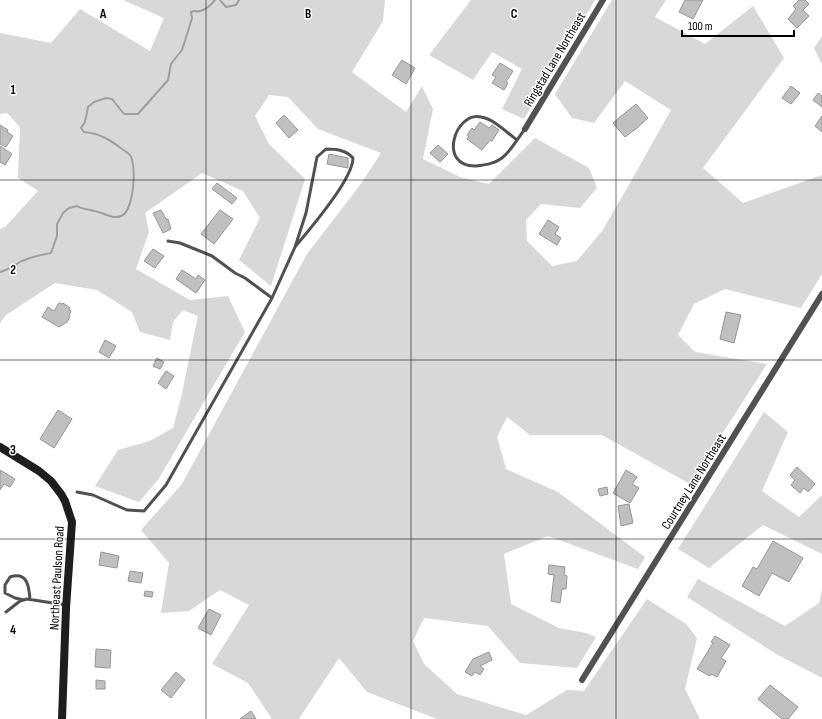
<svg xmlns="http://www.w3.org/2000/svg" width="822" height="719" font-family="'Sofia Sans Condensed',sans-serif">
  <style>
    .green { fill: #d8d8d8 }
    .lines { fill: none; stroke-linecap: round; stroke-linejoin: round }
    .stream { stroke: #9f9f9f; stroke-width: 2 }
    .building { fill: #c0c0c0; stroke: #959595 }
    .lane { stroke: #515151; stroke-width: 3 }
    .street { stroke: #515151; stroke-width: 6 }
    .secondary { stroke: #1e1e1e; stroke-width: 8 }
    .grid { fill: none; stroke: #000; stroke-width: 1; stroke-opacity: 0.55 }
    .labels { text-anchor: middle; stroke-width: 3; stroke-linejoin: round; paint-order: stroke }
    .street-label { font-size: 13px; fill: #000; stroke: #fff }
    .grid-label { font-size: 13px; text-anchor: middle; font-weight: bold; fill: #000; stroke: #fff; stroke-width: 3; stroke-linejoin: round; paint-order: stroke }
  </style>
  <rect width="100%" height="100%" fill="#fff"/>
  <!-- green -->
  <path class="green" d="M123,0H385L383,21L352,72L406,112L422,86L433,109L423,159L460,177L489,184L535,138L589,168L597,188L580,208L541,204L526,220L527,241L552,266L577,261L602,231L626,190L671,110L625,81L594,123L572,118L555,94L612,0H666L655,17L705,44L753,6L784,58L703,168L743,203L822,175V274L801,308L725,289L694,304L678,335L695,352L767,364L690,484L602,435H530L507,417L497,437L506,469L558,492L645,557L638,569L548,536L504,554L511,604L559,628L586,633L596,637L577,668L520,663L488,626L424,618L413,641L424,664L457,694L526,715L567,690L584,691L647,599L686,624L697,638L685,689L700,719H437L367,692L339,658L299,719H272L248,683L212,664L249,605L220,590L189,611L161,613L169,563L141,530L182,484L307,254L360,185L381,153L318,129L288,97L269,95L255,116L269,144L305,179L271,286L239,260L260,218L243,191L202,173L145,213L149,232L136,269L190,300L228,296L245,332L158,480L139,502L95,486L118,450L150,441L173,428L181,398L198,316L183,310L173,322L170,340L140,332L132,312L97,290L55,283L6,315L0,323V229L6,226L38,191L18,178L20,127L7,113L0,114V33L51,43L80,9L150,51L164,18Z
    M471,0H595L524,119L502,109L522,69L492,52L473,80L429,55Z
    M822,36V65L814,48Z
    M764,412L788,432L762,491L799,517L822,495V554L763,525L709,568L678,549Z
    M698,579L785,626L819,603L822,589V678L776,654L687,597Z"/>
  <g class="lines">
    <!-- stream -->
    <path class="stream" d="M220,0L226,7L236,5L239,0
      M0,272C8,270 13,266 20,262C29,257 40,255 51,253L57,236V224L63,213L69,208L77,206C83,210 88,209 94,211C103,212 112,220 121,216C134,211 137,165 130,155C128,153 125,151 122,149C109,139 101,134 84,132L81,128L85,122L88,107L94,102L106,98L112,99L124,114H138L168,80L171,64L182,50L189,28L192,18L191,12L194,11C202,13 210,6 215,0"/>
  </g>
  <!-- building -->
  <path class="building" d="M685,0H703L693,19L679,12Z
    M799,0H805L809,4L803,10L809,16L797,28L788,19L796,9L793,6Z
    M402,60L415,68L406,84L392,75Z
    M500,63L513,71L506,82L508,83L504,90L492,83L496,77L492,75Z
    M791,86L800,93L791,104L782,98Z
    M818,93L822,96V107L813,100Z
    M636,104L648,118L635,130H634L625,137L613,123Z
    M284,115L298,130L289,138L276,123Z
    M822,116V132L815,126Z
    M480,122L489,128L492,125L499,130L492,141L490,140L482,150L467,139L469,136L467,135L472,128L474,130Z
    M0,125L8,130L7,132L13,136L6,147L0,144Z
    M438,145L448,154L440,162L430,153Z
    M0,146L12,154L5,165L0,162Z
    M329,154L348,158V168L327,164Z
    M217,183L237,198L232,204L212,189Z
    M161,210L166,219H168L171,229L163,233L153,213Z
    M220,210L233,219L214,244L201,234Z
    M548,220L559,227L555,234L561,238L557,245L539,234Z
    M153,249L164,256L155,268L144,261Z
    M182,270L196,279L198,275L205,280L196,293L176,279Z
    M59,303L62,304L63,303L70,308L69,310L71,311L69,315L70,317L67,322L59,327L42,317L48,307L54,311Z
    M726,312L741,315L734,343L720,339Z
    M105,340L116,346L109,358L99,352Z
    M157,358L164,362L160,369L153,366Z
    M166,371L174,376L166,389L158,383Z
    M58,410L72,419L54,448L40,439Z
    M797,467L815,484L808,492L804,488L800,493L791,485L795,480L790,475Z
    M0,470L15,479L10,487L4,484L0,490Z
    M626,470L637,477L632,484L639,488L630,503L613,493Z
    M607,487L608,494L600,496L598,489Z
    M629,504L633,523L621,526L618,506Z
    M773,541L803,558L789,582L772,573L759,596L742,586L753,567L757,569Z
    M101,552L119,556L117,568L99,565Z
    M549,565L565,567L564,575L567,576L566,589H562L560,603L551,601L554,575L548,574Z
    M130,571L143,573L141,583L128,581Z
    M145,591L153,592L152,597L144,596Z
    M209,609L221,615L211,635L198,628Z
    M715,636L730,645L721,658L726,661L717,677L711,674L710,676L697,669L713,643L711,642Z
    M96,649L111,650L110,668L95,667Z
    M489,652L492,660L480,666L484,669L480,675L475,672L472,676L465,672L473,659Z
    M176,672L185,680L171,698L161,690Z
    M96,680L105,681V689H96Z
    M770,685L798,707L788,719H782L758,699Z
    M251,711L256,719H240Z"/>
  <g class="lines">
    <!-- lane -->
    <path class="lane" d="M517,140C506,132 494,119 481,117C455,111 437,167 476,166C485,165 494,164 502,158C511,151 518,138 525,129
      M168,241L180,243L212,256L235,273L245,278L272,298
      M77,492L93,495L127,510L144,511L166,485L272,298L295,247L306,213L317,157L326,149C336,149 346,150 353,158C353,179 310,229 295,247
      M24,600L15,598L5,593V585L10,577C27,571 29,586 30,599
      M6,612L20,601L27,599L66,605"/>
    <!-- street -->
    <path class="street" d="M525,129L603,0
      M582,680L822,294"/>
    <!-- secondary -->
    <path class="secondary" d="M0,447L39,471L51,481L61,494L65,501L72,522L66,608L62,719"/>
  </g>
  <!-- grid -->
  <path class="grid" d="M206,0V719M411,0V719M616,0V719M0,180H822M0,360H822M0,539H822"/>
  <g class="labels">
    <!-- street labels -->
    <g class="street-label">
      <text transform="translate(554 59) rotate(-59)" y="5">Ringstad Lane Northeast</text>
      <text transform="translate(693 481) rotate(-58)" y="5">Courtney Lane Northeast</text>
      <text transform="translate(56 578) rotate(-87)" y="5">Northeast Paulson Road</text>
    </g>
  </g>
  <g class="grid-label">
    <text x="103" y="18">A</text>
    <text x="308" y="18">B</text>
    <text x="514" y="18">C</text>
    <text x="13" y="94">1</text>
    <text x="13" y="274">2</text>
    <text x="13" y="454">3</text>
    <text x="13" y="634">4</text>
  </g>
  <!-- scale -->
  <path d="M682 30v6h112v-6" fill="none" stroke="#000000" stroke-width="2"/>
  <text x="688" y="30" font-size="12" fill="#000000" stroke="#ffffff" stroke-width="3" paint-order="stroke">100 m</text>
</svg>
